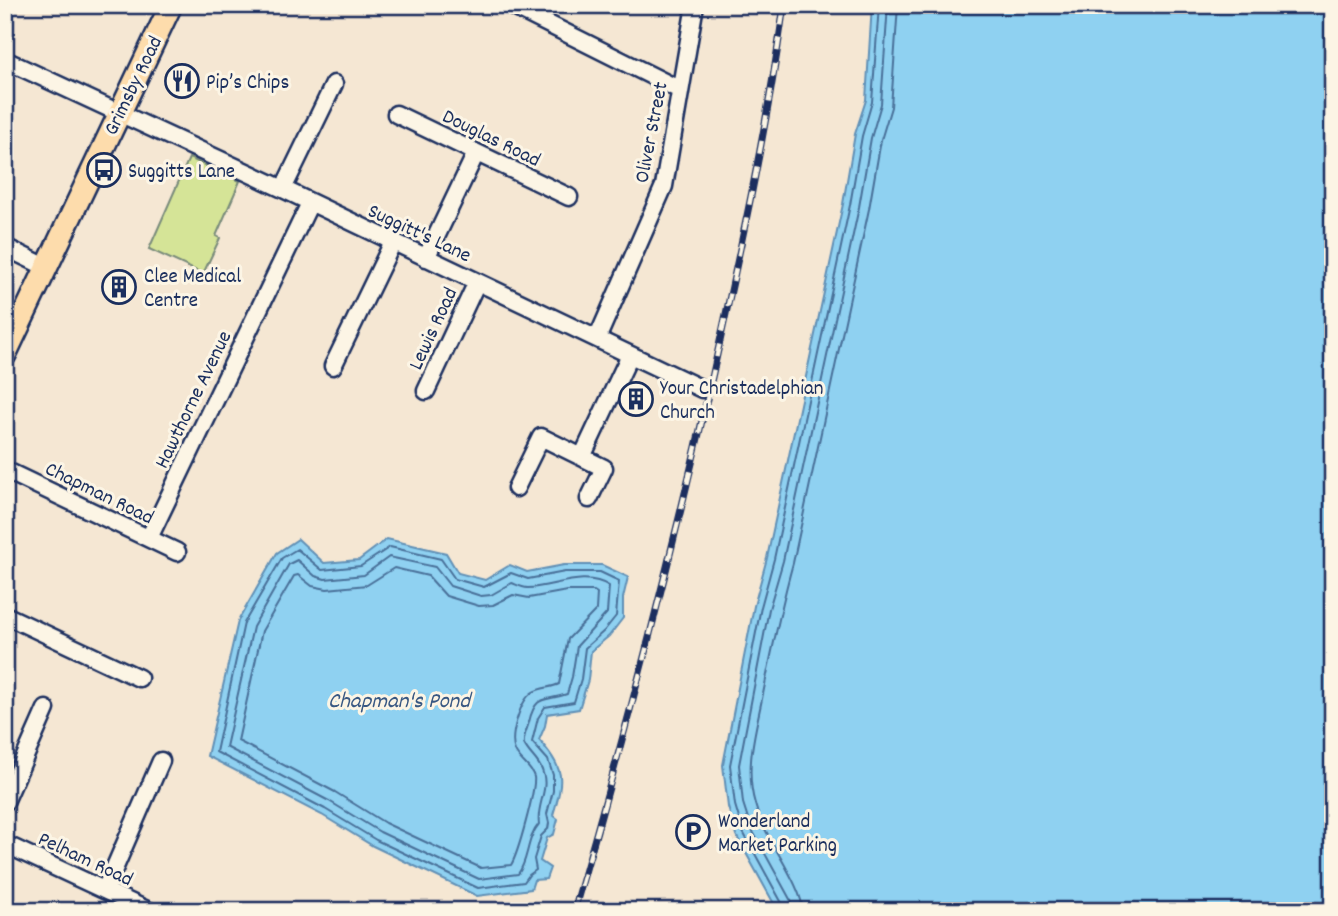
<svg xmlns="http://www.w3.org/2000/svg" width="1338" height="916" font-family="Dekko,sans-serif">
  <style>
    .green { fill: #d5e497; stroke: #788a7a; stroke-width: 2 }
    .water { fill: #8fd1f1; stroke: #6190b6; stroke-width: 2 }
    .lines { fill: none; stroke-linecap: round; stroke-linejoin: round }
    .shore { stroke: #497099; stroke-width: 2 }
    .minor-casing { stroke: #1b2f5e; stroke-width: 21 }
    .major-casing { stroke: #1b2f5e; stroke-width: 26 }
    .minor { stroke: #fcf5e5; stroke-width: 16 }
    .major { stroke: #fddcac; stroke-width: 21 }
    .rail-casing { stroke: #1b2f5e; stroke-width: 7 }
    .rail { stroke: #fcf5e5; stroke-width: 4.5; stroke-dasharray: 13; stroke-linecap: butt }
    .labels { text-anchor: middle; stroke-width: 6; stroke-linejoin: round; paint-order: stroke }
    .poi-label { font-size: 21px; fill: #1b2f5e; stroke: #fcf5e5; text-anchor: start }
    .street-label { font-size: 21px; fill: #1b2f5e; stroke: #fcf5e5 }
    .water-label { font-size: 23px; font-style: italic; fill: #385883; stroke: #fcf5e5 }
  </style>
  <rect width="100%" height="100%" fill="#f5e7d3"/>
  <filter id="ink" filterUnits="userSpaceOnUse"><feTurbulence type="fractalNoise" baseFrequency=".0143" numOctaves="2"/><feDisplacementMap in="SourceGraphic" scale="14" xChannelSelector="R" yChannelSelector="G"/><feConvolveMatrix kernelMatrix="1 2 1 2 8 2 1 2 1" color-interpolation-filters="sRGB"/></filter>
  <g filter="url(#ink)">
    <!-- green -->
    <path class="green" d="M189,158L240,181L216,236L220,238L203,274L149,249Z"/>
    <!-- water -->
    <path class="water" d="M872,5H1333V911H778L736,835L728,807L723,765L754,606L767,558L843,204L855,134L866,100Z
      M298,539L324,563L359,560L387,539L446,553L458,573L485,580L510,565L527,572L564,565H602L628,577L623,598V618L609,636L591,651L588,680L579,709L547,714L545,726L539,740C565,769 564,779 553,815L558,819L554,834L547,838L540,861L550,868L546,879L534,880L531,889L477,896L373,846L322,815L207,756L238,621L277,553Z"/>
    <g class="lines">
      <!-- shore -->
      <path class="shore" d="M390,547L441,559L455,579L484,587L511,573L528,579L565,572H600L619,581L616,616L604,631L585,648L581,679L574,702L545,707L538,718L532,742L548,760L553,775V791L547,814L549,823L548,829L541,836L534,859L536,870L529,875L524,882L478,888L376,840L325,809L216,752L244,623L282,558L297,549L322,570L361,566Z
        M389,557L435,567L450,586L481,596L491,595L512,583C517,585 522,588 528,588C554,587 585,570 609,586L607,613L577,646L572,677L567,694C545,702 536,693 529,722C527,730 523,736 524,744C529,755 540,761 543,773C549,790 536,806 539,824C526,839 529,860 518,874L479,879L380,832L329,801L226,747L253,627L289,564L297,560L315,576L325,579L364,575Z
        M394,568L428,576L446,596L479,606L493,605L513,595L529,598L567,591H594L597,593L596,610L568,639L559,684C551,688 541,687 533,692C520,700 509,737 515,751C519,761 531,766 534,777C536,789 518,854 511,865L481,868L385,823L335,792L238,741L262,631L294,576L298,575L312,586L327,589L367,585Z
        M783,911V905L743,832L735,805L730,765L761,607L774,559L850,205L862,136L872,102L879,5
        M792,911L791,901L751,828L743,803L739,765L769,609L783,561L859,207L871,138L881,104L888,5
        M803,911C802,884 763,836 755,804C744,767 756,730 763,694C772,650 781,606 793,563L869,209L881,140L891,107L898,5"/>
      <!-- minor casing -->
      <g class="minor-casing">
        <path id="minor" d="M510,5L680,90
          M5,60L283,189L702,389
          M396,114L569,197
          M283,189L334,84
          M5,247L46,267
          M426,258L476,153
          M597,339L664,186L695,5
          M333,366L393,242
          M426,391L477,282
          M582,457L630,355
          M5,470L177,552
          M516,488L541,437L604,468L589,499
          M149,538L310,203
          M5,615L139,678
          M5,802L46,709
          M5,844L149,911
          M105,890L161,761"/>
      </g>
      <!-- major casing -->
      <g class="major-casing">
        <path id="major" d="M5,355L171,5"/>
      </g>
      <!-- minor -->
      <use href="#minor" class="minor"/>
      <!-- major -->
      <use href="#major" class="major"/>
      <!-- rail casing -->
      <g class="rail-casing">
        <path id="rail" d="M574,911C626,733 672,554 713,373C740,251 767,129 784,5"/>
      </g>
      <!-- rail -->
      <use href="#rail" class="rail"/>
    </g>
  </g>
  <!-- icons -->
  <defs>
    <g id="restaurant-ring" transform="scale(1.75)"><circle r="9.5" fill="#fcf5e5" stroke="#1b2f5e" stroke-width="1.5"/><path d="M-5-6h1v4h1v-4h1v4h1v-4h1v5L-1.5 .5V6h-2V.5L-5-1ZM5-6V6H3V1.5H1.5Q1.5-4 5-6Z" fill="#1b2f5e"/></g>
    <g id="bus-ring" transform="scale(1.75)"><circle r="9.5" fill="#fcf5e5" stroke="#1b2f5e" stroke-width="1.5"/><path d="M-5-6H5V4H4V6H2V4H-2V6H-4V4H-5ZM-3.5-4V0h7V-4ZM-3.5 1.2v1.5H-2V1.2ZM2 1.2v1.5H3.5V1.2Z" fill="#1b2f5e"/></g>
    <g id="building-ring" transform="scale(1.75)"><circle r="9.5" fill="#fcf5e5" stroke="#1b2f5e" stroke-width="1.5"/><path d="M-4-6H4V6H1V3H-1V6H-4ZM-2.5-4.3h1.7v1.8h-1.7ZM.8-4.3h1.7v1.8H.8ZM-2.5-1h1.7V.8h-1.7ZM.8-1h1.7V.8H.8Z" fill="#1b2f5e"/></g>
    <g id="parking-ring" transform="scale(1.75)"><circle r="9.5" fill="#fcf5e5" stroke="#1b2f5e" stroke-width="1.5"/><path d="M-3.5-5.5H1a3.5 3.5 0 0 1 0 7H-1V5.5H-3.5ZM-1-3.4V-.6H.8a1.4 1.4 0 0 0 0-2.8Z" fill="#1b2f5e"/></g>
  </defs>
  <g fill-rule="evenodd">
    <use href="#restaurant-ring" x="182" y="81"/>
    <use href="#bus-ring" x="104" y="170"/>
    <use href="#building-ring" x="119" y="287"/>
    <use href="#building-ring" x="636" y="399"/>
    <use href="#parking-ring" x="693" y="832"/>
  </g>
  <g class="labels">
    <!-- poi labels -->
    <g class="poi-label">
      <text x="206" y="88">Pip’s Chips</text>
      <text x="128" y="177">Suggitts Lane</text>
      <text x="144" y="282">Clee Medical<tspan x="144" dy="24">Centre</tspan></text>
      <text x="660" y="394">Your Christadelphian<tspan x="660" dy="24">Church</tspan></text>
      <text x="718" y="827">Wonderland<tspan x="718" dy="24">Market Parking</tspan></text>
    </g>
    <!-- street labels -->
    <g class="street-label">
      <text transform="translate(132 85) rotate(-64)" y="7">Grimsby Road</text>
      <text transform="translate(650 132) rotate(-79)" y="7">Oliver Street</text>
      <text transform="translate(492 137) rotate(26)" y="7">Douglas Road</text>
      <text transform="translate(420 232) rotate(25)" y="7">Suggitt's Lane</text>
      <text transform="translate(432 328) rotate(-65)" y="7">Lewis Road</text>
      <text transform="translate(192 399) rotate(-64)" y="7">Hawthorne Avenue</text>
      <text transform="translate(100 492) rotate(26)" y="7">Chapman Road</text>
      <text transform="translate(86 858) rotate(25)" y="7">Pelham Road</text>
    </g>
    <!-- water labels -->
    <g class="water-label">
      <text x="399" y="707">Chapman's Pond</text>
    </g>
  </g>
  <!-- margin -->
  <rect width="1338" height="916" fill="none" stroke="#fcf5e5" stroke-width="28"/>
  <rect x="14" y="14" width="1310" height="888" fill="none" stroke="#1b2f5e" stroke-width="2.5" filter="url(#ink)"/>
</svg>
